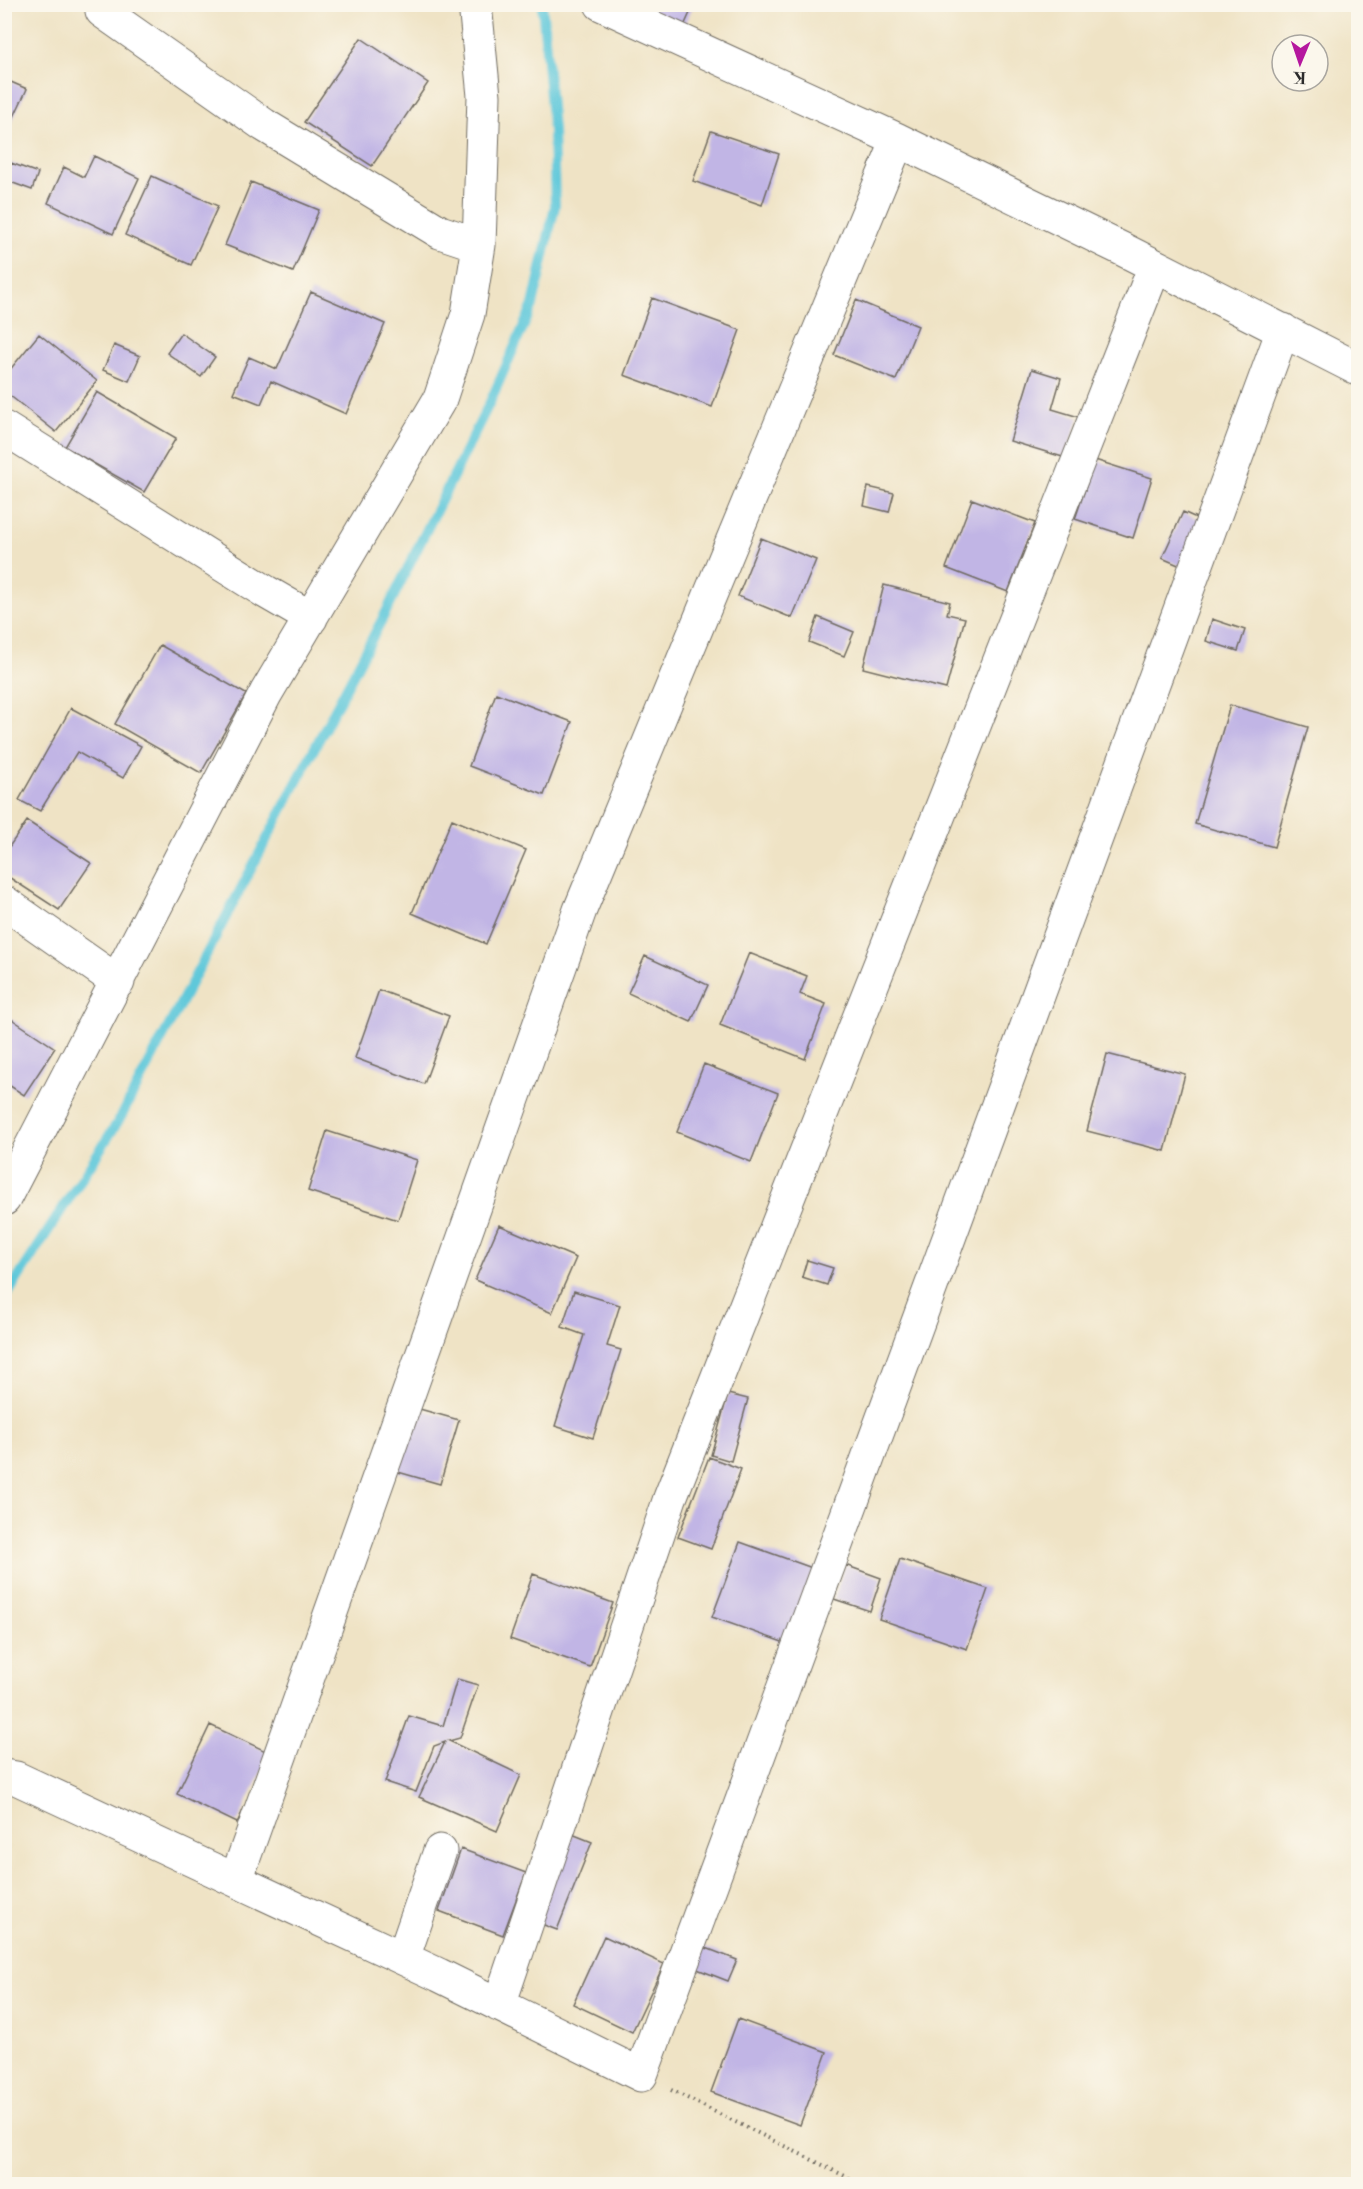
<svg xmlns="http://www.w3.org/2000/svg" width="1363" height="2189" font-family="'Libre Bodoni',serif">
  <style>
    .lines { fill: none; stroke-linecap: round; stroke-linejoin: round }
    .stream { stroke: #5fc8da; stroke-width: 10 }
    .building { fill: #c1b5e5 }
    .minor-casing { stroke: #706b61; stroke-width: 35 }
    .path { stroke: #706b61; stroke-width: 4; stroke-dasharray: 1.5 4.5; stroke-linecap: butt }
    .minor { stroke: #fff; stroke-width: 33 }
  </style>
  <rect width="100%" height="100%" fill="#fbf7ec"/>
  <filter id="ink" filterUnits="userSpaceOnUse"><feTurbulence type="fractalNoise" baseFrequency=".0167" numOctaves="2"/><feDisplacementMap in="SourceGraphic" scale="12" xChannelSelector="R" yChannelSelector="G"/><feConvolveMatrix kernelMatrix="1 2 1 2 8 2 1 2 1" color-interpolation-filters="sRGB"/></filter>
  <filter id="wash" filterUnits="userSpaceOnUse"><feTurbulence type="fractalNoise" baseFrequency=".008" numOctaves="4" result="noise"/><feDisplacementMap in="SourceGraphic" scale="24" xChannelSelector="R" yChannelSelector="G"/><feGaussianBlur stdDeviation="1.35" result="paint"/><feColorMatrix in="noise" values="0 0 0 0 0 0 0 0 0 0 0 0 0 0 0 0 0 1.4 0 .05"/><feComposite in="paint" operator="in"/></filter>
  <g filter="url(#wash)">
    <rect width="100%" height="100%" fill="#efe3c5"/>
    <g class="lines">
      <!-- stream -->
      <path class="stream" d="M4,1300L121,1117L388,608L491,400L533,305L555,206L553,130L542,4"/>
    </g>
    <g id="blocks">
      <!-- building -->
      <path class="building" d="M636,4H694L684,26Z
        M361,38L428,83L372,166L304,122Z
        M4,79L27,89L4,138Z
        M711,131L779,154L762,205L693,181Z
        M94,156L139,178L113,234L48,203L64,167L84,177Z
        M11,163L38,173L32,190L5,180Z
        M152,176L218,206L191,265L125,235Z
        M251,182L319,210L293,272L225,245Z
        M311,292L385,324L346,414L271,381L261,404L233,393L249,357L277,369Z
        M652,298L740,330L712,407L624,375Z
        M856,300L918,326L896,380L834,355Z
        M181,333L215,357L201,377L167,353Z
        M39,334L97,381L56,432L4,391V377Z
        M114,345L140,356L129,381L103,370Z
        M1032,369L1061,378L1052,409L1079,417L1066,458L1010,441Z
        M97,392L176,438L144,492L65,447Z
        M1095,460L1152,478L1133,538L1075,519Z
        M868,487L894,493L889,512L864,506Z
        M972,499L1035,523L1008,592L946,568Z
        M1183,512L1203,521L1183,567L1162,558Z
        M761,538L816,560L792,618L738,596Z
        M884,585L950,602L947,614L965,618L946,689L863,668Z
        M818,617L854,632L844,656L809,642Z
        M1212,619L1245,630L1238,651L1206,641Z
        M160,645L246,694L201,773L115,724Z
        M496,693L572,722L544,795L469,766Z
        M1230,705L1308,727L1274,847L1195,824Z
        M71,708L141,746L123,778L77,752L40,811L19,800Z
        M452,819L526,850L486,944L412,913Z
        M27,821L91,863L59,910L4,874V854Z
        M749,953L807,976L800,994L826,1004L805,1059L720,1025Z
        M645,956L708,985L691,1022L628,993Z
        M379,990L449,1016L424,1084L355,1058Z
        M4,1014L55,1048L24,1095L4,1082Z
        M1107,1054L1185,1074L1165,1151L1087,1131Z
        M704,1064L778,1093L751,1162L677,1132Z
        M327,1131L417,1160L398,1220L308,1191Z
        M499,1225L576,1258L552,1313L475,1280Z
        M807,1260L833,1268L827,1285L802,1277Z
        M574,1291L620,1305L607,1346L621,1350L593,1438L555,1426L584,1335L562,1327Z
        M728,1394L748,1399L731,1461L711,1455Z
        M416,1408L459,1420L440,1484L398,1472Z
        M709,1457L741,1469L711,1549L678,1537Z
        M740,1542L815,1569L788,1644L712,1617Z
        M900,1559L988,1589L967,1649L879,1619Z
        M845,1565L881,1578L870,1611L834,1599Z
        M533,1574L613,1603L590,1667L510,1639Z
        M457,1679L478,1685L460,1738L449,1741L521,1775L497,1831L419,1797L445,1742L434,1746L416,1792L385,1782L409,1716L443,1726Z
        M210,1725L270,1753L237,1823L177,1794Z
        M572,1834L592,1842L557,1930L536,1922Z
        M461,1849L526,1873L503,1935L439,1911Z
        M604,1936L664,1964L632,2032L573,2004Z
        M701,1946L737,1960L728,1981L692,1967Z
        M738,2019L827,2052L800,2125L711,2092Z"/>
    </g>
  </g>
  <g filter="url(#ink)">
    <use href="#blocks" fill-opacity="0" stroke="#706b61" stroke-width="1.5"/>
    <g class="lines">
      <!-- minor casing -->
      <g class="minor-casing">
        <path id="minor" d="M601,4L898,140L1122,249L1358,369
          M102,11L264,125L440,232L479,245
          M4,428L266,592L311,618
          M4,902L118,982
          M4,1199L266,693L440,399L468,314L479,245L484,96L475,4
          M4,1776L16,1778L439,1975L641,2075L1283,330
          M236,1880L580,910L898,140
          M403,1958L440,1851
          M499,2005L670,1498L1155,266"/>
      </g>
      <!-- path -->
      <path class="path" d="M671,2090L861,2184"/>
      <!-- minor -->
      <use href="#minor" class="minor"/>
    </g>
  </g>
  <!-- margin -->
  <rect width="1363" height="2189" fill="none" stroke="#fbf7ec" stroke-width="24"/>
  <!-- north arrow -->
  <g transform="translate(1300 63) rotate(182)"><circle r="28" fill="#fbf7ec" stroke="#a8a59f" stroke-width="1.5"/>
  <path d="M0-4.5L10 22L0 15L-10 22Z" fill="#b5179e"/>
  <text y="-9" font-size="16" font-weight="bold" text-anchor="middle" fill="#2b2b2b">K</text>
  </g>
</svg>
